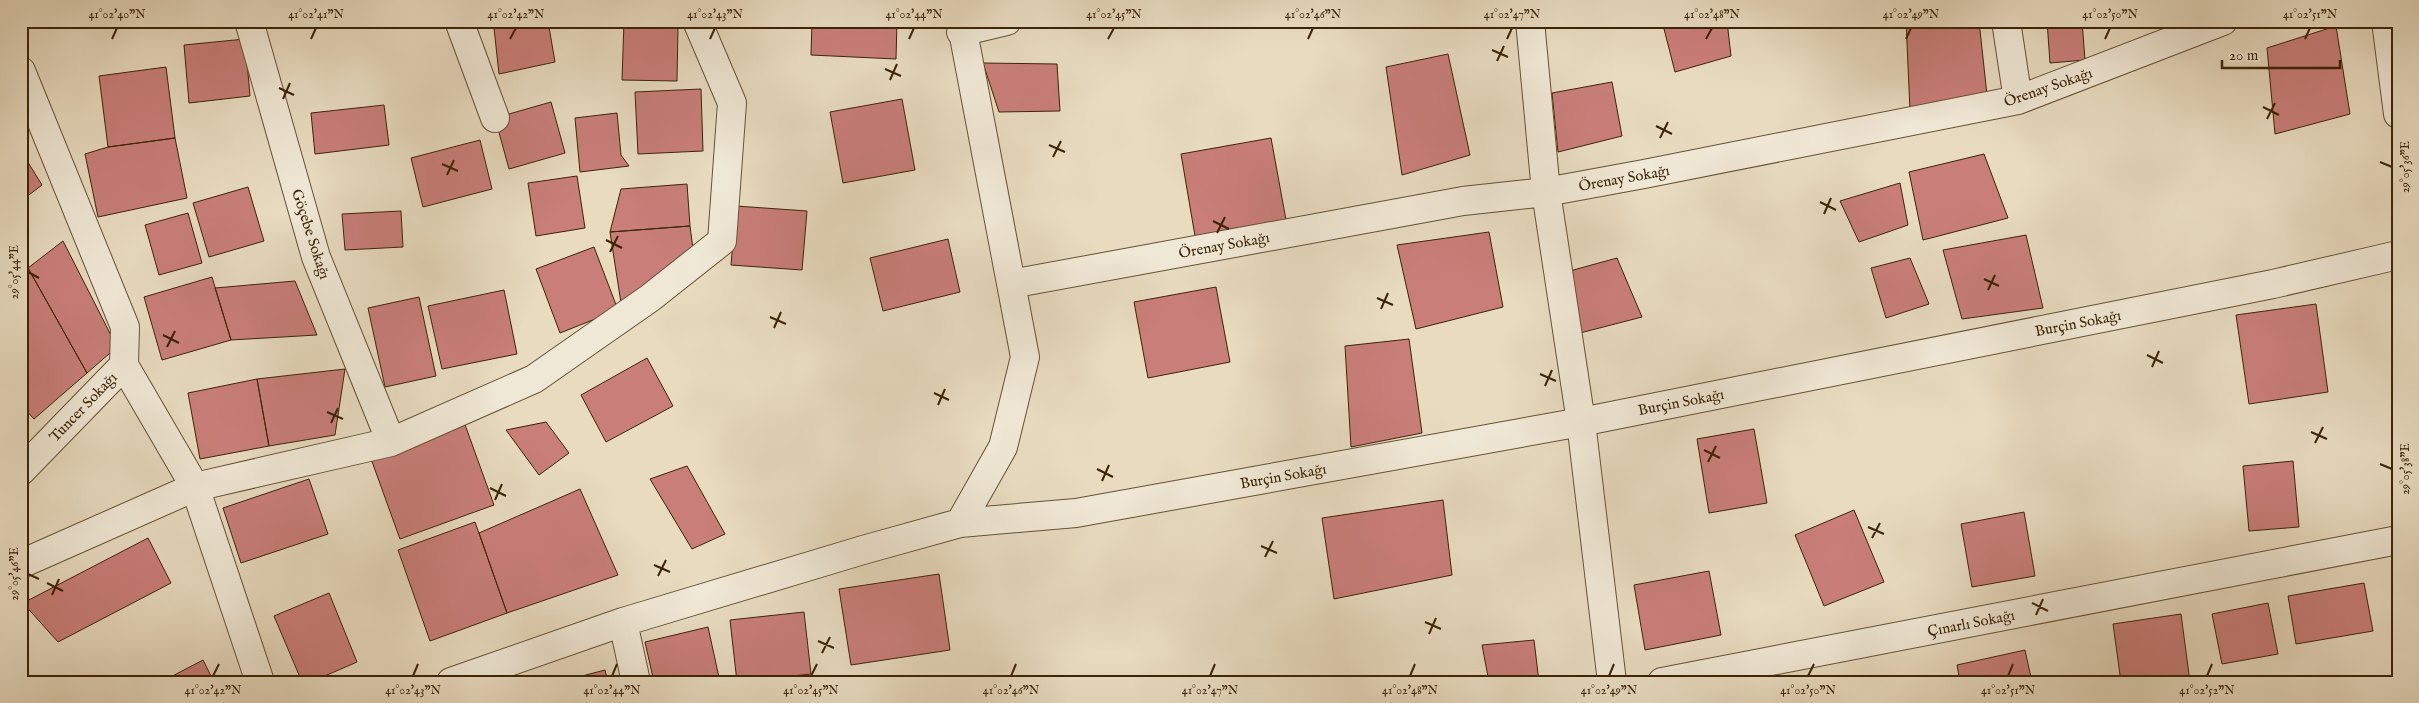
<svg xmlns="http://www.w3.org/2000/svg" width="2419" height="703" font-family="'IM FELL English',serif">
  <style>
    .building { fill: #c97e79; stroke: #3b2406 }
    .lines { fill: none; stroke-linecap: round; stroke-linejoin: round }
    .street-casing { stroke: #665234; stroke-width: 30 }
    .street { stroke: #f0e8d6; stroke-width: 28 }
    .ticks { fill: none; stroke: #3b2406; stroke-width: 2 }
    .labels { text-anchor: middle; stroke-width: 4; stroke-linejoin: round; paint-order: stroke }
    .street-label { font-size: 15px; fill: #3b2406; stroke: #f0e8d6 }
    .neatline { fill: none; stroke: #3b2406; stroke-width: 2 }
    .ticks-label { font-size: 12px; text-anchor: middle; fill: #3b2406 }
  </style>
  <rect width="100%" height="100%" fill="#e8dbc0"/>
  <filter id="stains"><feTurbulence type="fractalNoise" baseFrequency=".004" numOctaves="4"/><feColorMatrix values="0 0 0 0 .2 0 0 0 0 .09 0 0 0 0 .02 0 0 0 .5 -.17"/></filter>
  <radialGradient id="worn" r=".72"><stop offset=".6" stop-color="#630" stop-opacity="0"/><stop offset="1" stop-color="#630" stop-opacity=".3"/></radialGradient>
  <!-- building -->
  <path class="building" d="M531,21H548L555,62L499,74L494,28Z
    M624,21H672L678,26L677,81L622,80Z
    M812,21H897L896,59L811,55Z
    M1662,21H1727L1731,56L1675,72Z
    M1906,21H1979L1987,95L1910,111Z
    M2047,21H2082L2085,60L2050,63Z
    M2336,26L2350,114L2275,134L2267,48Z
    M245,39L250,96L189,103L184,45Z
    M1448,54L1470,155L1402,175L1386,67Z
    M983,63L1057,64L1060,111L999,112Z
    M166,67L175,138L108,147L99,76Z
    M1612,82L1622,136L1558,152L1552,93Z
    M701,89L703,151L638,154L635,92Z
    M902,99L915,170L843,183L830,112Z
    M551,102L565,153L509,169L495,118Z
    M384,105L389,145L315,154L311,113Z
    M617,113L621,155L629,166L580,172L575,118Z
    M175,138L187,198L98,217L85,154L108,147Z
    M1271,138L1286,220L1195,236L1181,154Z
    M480,140L492,189L423,207L411,158Z
    M21,151L42,185L21,201Z
    M1984,154L2008,218L1923,240L1909,172Z
    M577,176L585,228L536,236L528,183Z
    M1900,183L1908,225L1859,242L1840,201Z
    M687,184L690,226L610,232L621,189Z
    M248,187L264,241L209,257L193,203Z
    M736,206L807,211L802,270L731,265Z
    M401,211L403,247L345,250L342,214Z
    M188,213L202,263L159,275L145,225Z
    M690,226L693,249L621,303L610,232Z
    M1489,232L1503,307L1416,329L1397,245Z
    M2026,235L2043,308L1962,319L1943,250Z
    M948,239L960,292L883,311L870,258Z
    M63,241L117,347L87,373L28,268Z
    M594,247L618,310L560,333L536,269Z
    M1617,258L1642,317L1580,333L1566,272Z
    M1910,258L1929,304L1886,318L1871,268Z
    M28,268L87,373L34,419L21,405V275Z
    M212,277L231,340L162,360L144,297Z
    M295,281L317,335L231,340L215,288Z
    M1216,287L1230,362L1148,378L1134,302Z
    M504,290L517,354L442,369L428,306Z
    M419,297L436,376L385,387L368,308Z
    M2316,304L2328,392L2249,404L2236,315Z
    M1409,339L1422,433L1351,447L1345,346Z
    M647,358L673,406L606,442L581,395Z
    M345,369L335,435L269,446L257,379Z
    M257,379L269,446L200,459L188,393Z
    M464,422L494,505L400,539L370,456Z
    M546,422L569,453L539,475L506,430Z
    M1754,429L1767,503L1709,513L1697,439Z
    M2293,461L2299,527L2249,531L2243,466Z
    M687,466L725,534L692,549L650,479Z
    M309,479L328,534L241,563L223,508Z
    M580,489L618,575L507,613L479,533Z
    M1443,500L1452,575L1334,599L1322,518Z
    M1854,510L1884,582L1824,606L1795,535Z
    M2024,512L2035,576L1972,587L1961,524Z
    M475,522L507,613L430,641L398,550Z
    M148,538L171,583L58,642L23,603Z
    M1709,571L1721,635L1645,650L1634,585Z
    M939,574L950,650L851,665L839,589Z
    M2364,583L2373,631L2296,644L2288,596Z
    M329,593L357,662L311,682H302L274,616Z
    M2268,603L2278,654L2222,664L2212,614Z
    M804,612L811,674L737,682L730,620Z
    M2181,614L2190,682H2121L2113,624Z
    M708,627L720,682H654L645,642Z
    M1534,640L1539,682H1489L1482,645Z
    M2025,650L2032,682H1960L1957,665Z
    M203,660L214,682H161Z
    M605,670L608,682H559Z"/>
  <g class="lines">
    <!-- street casing -->
    <g class="street-casing">
      <path id="street" d="M249,21L316,257L391,442
        M459,21L495,118
        M1530,21L1546,192L1581,422L1612,682
        M2006,21L2018,100
        M2386,21L2398,114
        M961,32L1007,21
        M21,71L125,327L124,365L195,487L260,682
        M1011,284L1463,201L1546,192L1644,174L2018,100L2223,21
        M21,471L124,365
        M960,523L1076,513L1581,422L2273,284L2398,255
        M21,564L195,487L391,442L534,379L650,298L722,241L732,103L697,21
        M623,622L636,682
        M451,682L623,622L863,550L960,523L1003,447L1025,357L961,21
        M1662,682L2398,540"/>
    </g>
    <!-- street -->
    <use href="#street" class="street"/>
  </g>
  <!-- ticks -->
  <path class="ticks" d="M112,39L117,28M311,39L316,28M510,39L516,28M710,39L715,28M909,39L914,28M1108,39L1114,28M1308,39L1313,28M1507,39L1512,28M1706,39L1712,28M1906,39L1911,28M2105,39L2110,28M2305,39L2310,28M1492,50L1508,57M1497,61L1504,46M885,69L901,76M890,80L897,64M279,88L294,95M283,99L290,83M2263,107L2279,115M2267,119L2275,103M1656,126L1672,134M1660,138L1668,122M1049,145L1065,152M1053,157L1061,141M2380,162L2392,167M442,164L458,171M447,175L454,160M1820,202L1836,210M1824,214L1831,198M1213,221L1229,229M1217,233L1225,217M606,240L622,248M610,252L618,236M28,272L39,278M1984,279L1999,286M1988,290L1995,275M1377,298L1393,305M1381,309L1388,293M770,317L786,324M774,328L781,312M163,335L179,343M167,347L175,331M2147,355L2163,363M2152,367L2159,351M1540,374L1556,381M1545,386L1552,370M934,393L949,400M938,405L945,389M327,412L343,419M331,423L338,408M2311,432L2327,439M2315,443L2323,427M1704,450L1720,458M1708,462L1716,446M2380,464L2392,469M1097,469L1113,477M1102,481L1109,465M490,488L506,496M495,500L502,484M1868,527L1884,534M1872,538L1880,523M1261,546L1277,553M1265,557L1273,541M654,565L670,572M28,574L39,579M658,576L666,560M47,583L63,591M52,595L59,579M2032,603L2048,611M2036,615L2043,599M1425,622L1441,629M1429,634L1436,618M818,641L834,648M822,653L830,637M213,676L219,664M413,676L418,664M612,676L617,664M811,676L817,664M1011,676L1016,664M1210,676L1215,664M1410,676L1415,664M1609,676L1614,664M1808,676L1814,664M2008,676L2013,664M2207,676L2212,664"/>
  <g class="labels">
    <!-- street labels -->
    <g class="street-label">
      <text transform="translate(2048 87) rotate(-19)" y="5">Örenay Sokağı</text>
      <text transform="translate(1624 178) rotate(-10)" y="5">Örenay Sokağı</text>
      <text transform="translate(311 234) rotate(72)" y="5">Göçebe Sokağı</text>
      <text transform="translate(1224 245) rotate(-10)" y="5">Örenay Sokağı</text>
      <text transform="translate(2078 323) rotate(-11)" y="5">Burçin Sokağı</text>
      <text transform="translate(1681 402) rotate(-11)" y="5">Burçin Sokağı</text>
      <text transform="translate(83 407) rotate(-46)" y="5">Tuncer Sokağı</text>
      <text transform="translate(1283 476) rotate(-10)" y="5">Burçin Sokağı</text>
      <text transform="translate(1971 623) rotate(-11)" y="5">Çınarlı Sokağı</text>
    </g>
  </g>
  <!-- margin -->
  <rect width="2419" height="703" fill="none" stroke="#e8dbc0" stroke-width="55"/>
  <!-- scale -->
  <path d="M2222 60v8h118v-8" fill="none" stroke="#3b2406" stroke-width="2.5"/>
  <text x="2229" y="60" font-size="15" fill="#3b2406" stroke="#f0e8d6" stroke-width="4" paint-order="stroke">20 m</text>
  <rect x="28" y="28" width="2364" height="648" class="neatline"/>
  <g class="ticks-label">
    <text x="117" y="18">41°02'40"N</text>
    <text x="316" y="18">41°02'41"N</text>
    <text x="516" y="18">41°02'42"N</text>
    <text x="715" y="18">41°02'43"N</text>
    <text x="914" y="18">41°02'44"N</text>
    <text x="1114" y="18">41°02'45"N</text>
    <text x="1313" y="18">41°02'46"N</text>
    <text x="1512" y="18">41°02'47"N</text>
    <text x="1712" y="18">41°02'48"N</text>
    <text x="1911" y="18">41°02'49"N</text>
    <text x="2110" y="18">41°02'50"N</text>
    <text x="2310" y="18">41°02'51"N</text>
    <text transform="translate(2405 167) rotate(-90)" y="4">29°05'36"E</text>
    <text transform="translate(14 272) rotate(-90)" y="4">29°05'44"E</text>
    <text transform="translate(2405 469) rotate(-90)" y="4">29°05'38"E</text>
    <text transform="translate(14 574) rotate(-90)" y="4">29°05'46"E</text>
    <text x="213" y="694">41°02'42"N</text>
    <text x="413" y="694">41°02'43"N</text>
    <text x="612" y="694">41°02'44"N</text>
    <text x="811" y="694">41°02'45"N</text>
    <text x="1011" y="694">41°02'46"N</text>
    <text x="1210" y="694">41°02'47"N</text>
    <text x="1410" y="694">41°02'48"N</text>
    <text x="1609" y="694">41°02'49"N</text>
    <text x="1808" y="694">41°02'50"N</text>
    <text x="2008" y="694">41°02'51"N</text>
    <text x="2207" y="694">41°02'52"N</text>
  </g>
  <rect width="100%" height="100%" filter="url(#stains)"/>
  <rect width="100%" height="100%" fill="url(#worn)"/>
</svg>
